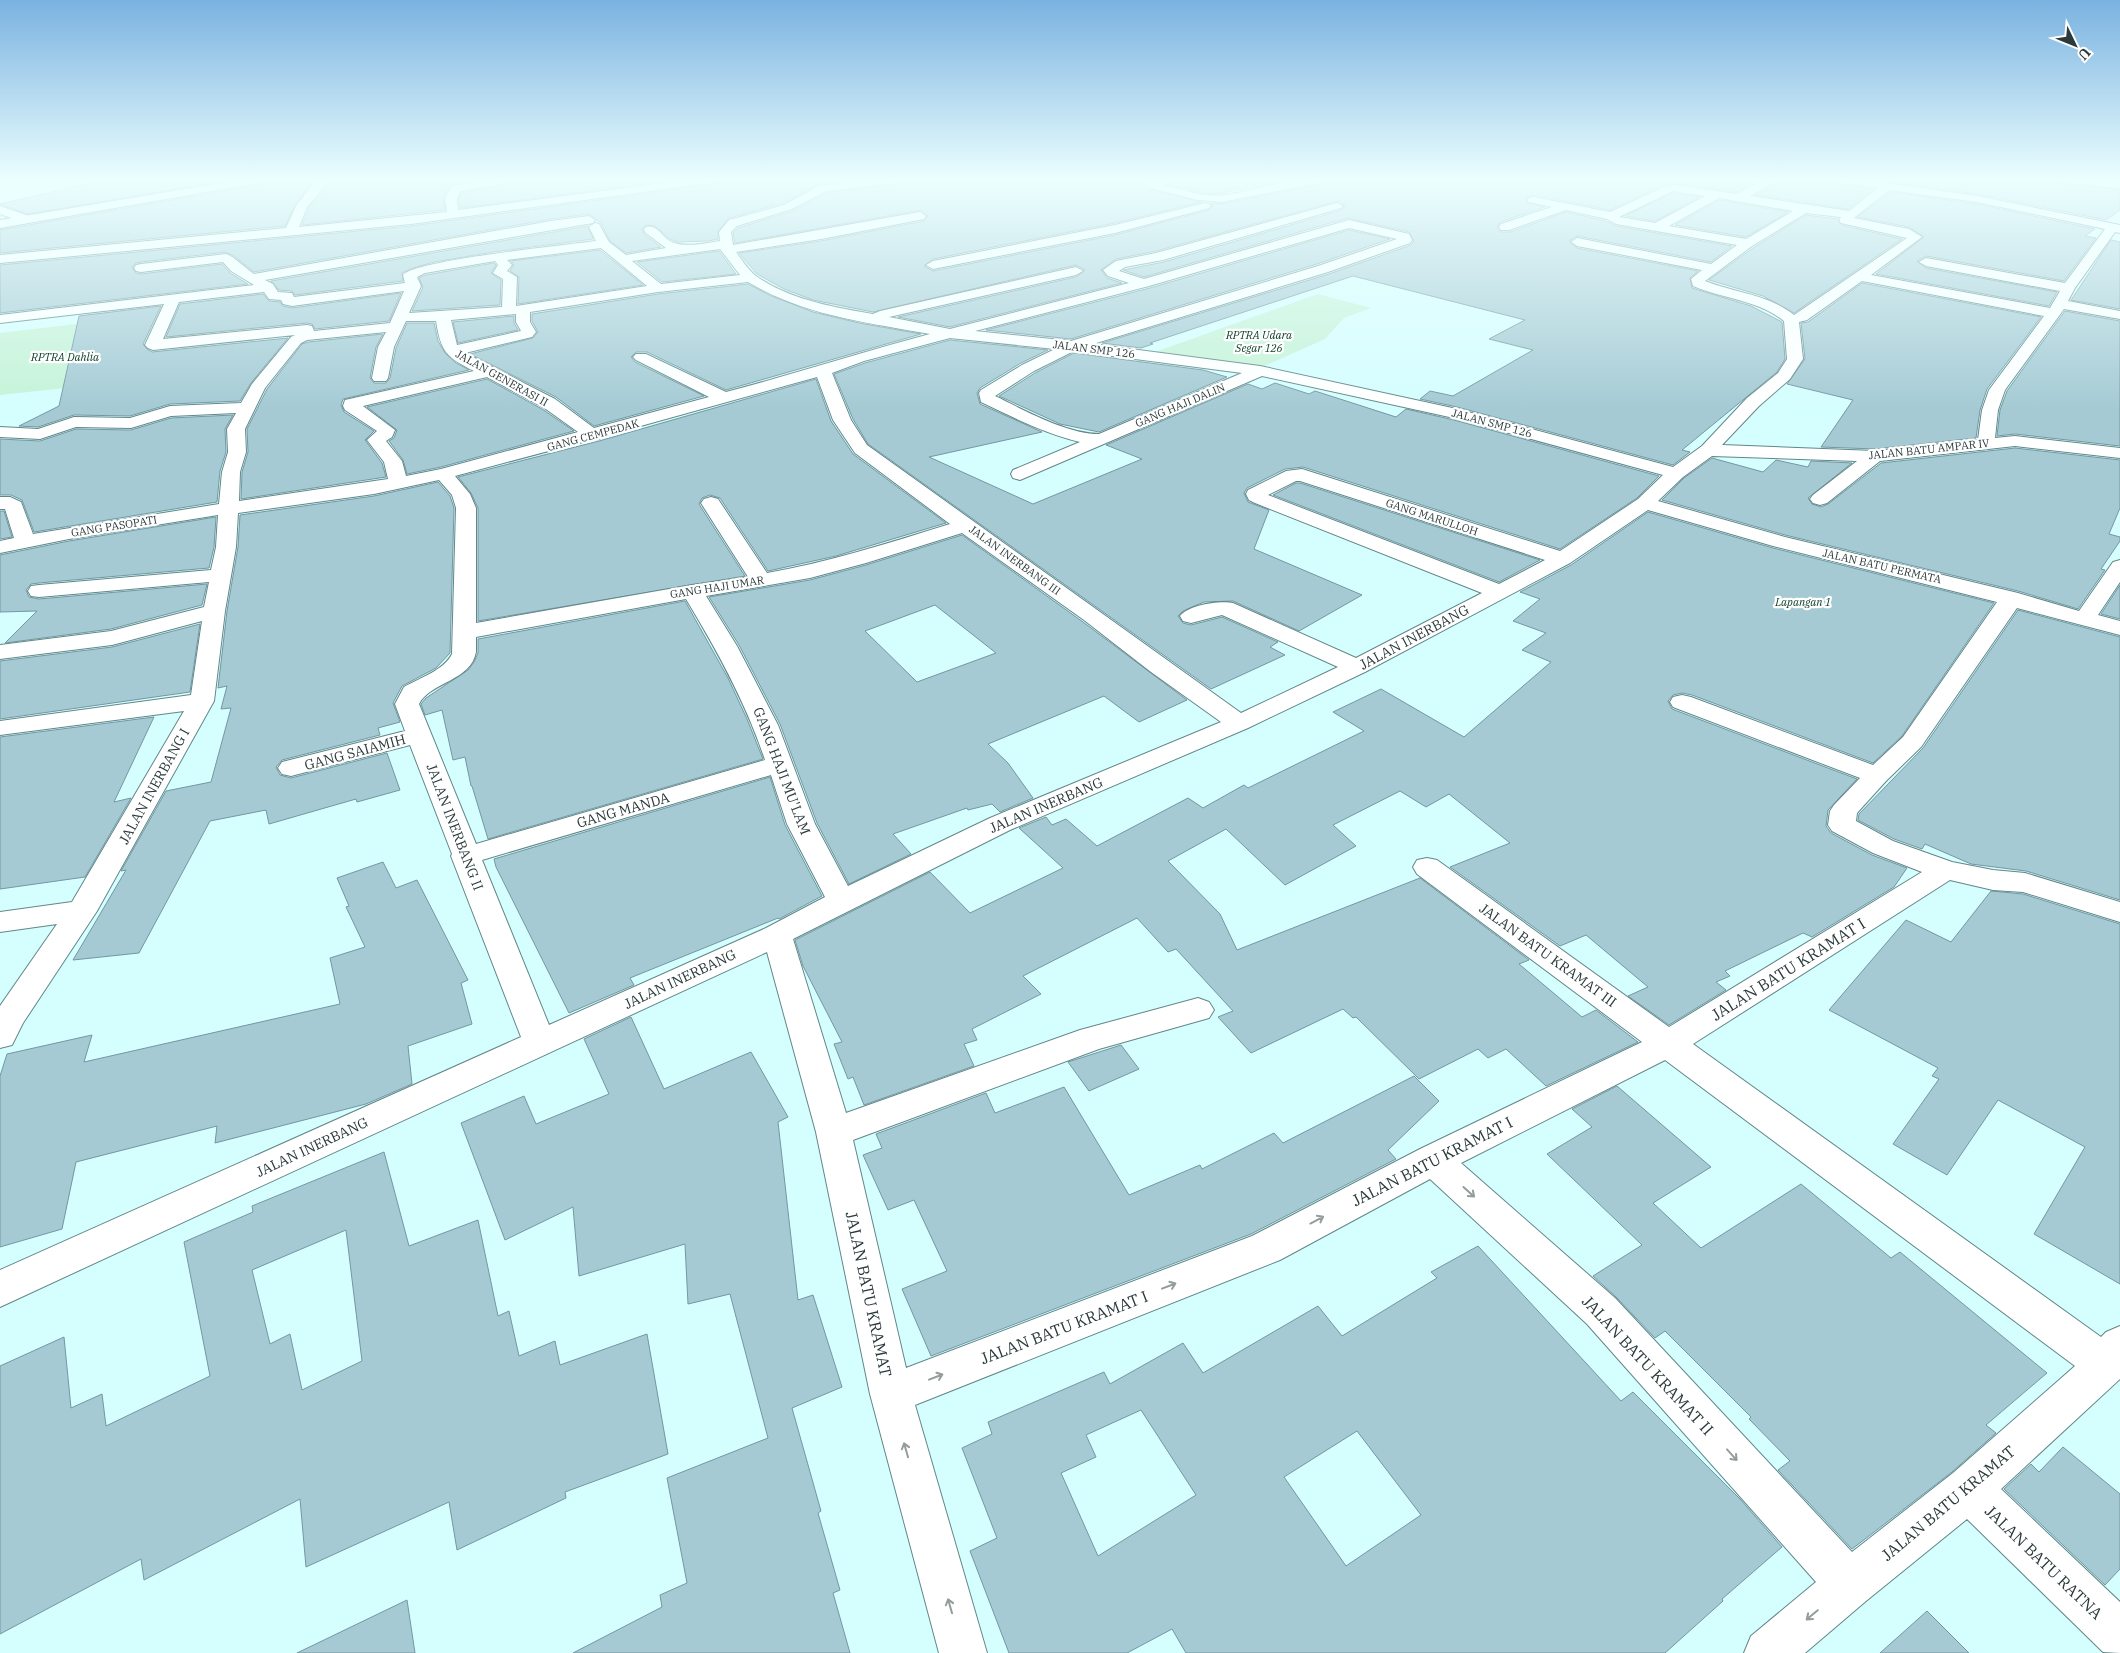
<svg xmlns="http://www.w3.org/2000/svg" width="2120" height="1653" font-family="'IBM Plex Serif',serif">
  <style>
    .green { fill: #c5f3d8 }
    .building { fill: #a5cad4; stroke: #7497a1; fill-rule: evenodd }
    .lines { fill: none; stroke-linecap: round; stroke-linejoin: round }
    .minor-casing { stroke: #628788; stroke-width: 2 }
    .tertiary-casing { stroke: #628788; stroke-width: 2 }
    .minor { fill: #fff; fill-rule: evenodd }
    .tertiary { fill: #fff; fill-rule: evenodd }
    .oneway { stroke: #949c9c }
    .labels { text-anchor: middle; stroke-width: 4.5; stroke-linejoin: round; paint-order: stroke }
    .far-park-label { font-size: 11px; font-style: italic; fill: #063923; stroke: #fff }
    .far-street-label { font-size: 11px; fill: #2a393a; stroke: #fff }
    .street-label { font-size: 14px; fill: #2a393a; stroke: #fff }
    .near-street-label { font-size: 16px; fill: #2a393a; stroke: #fff }
  </style>
  <rect width="100%" height="100%" fill="#d5feff"/>
  <!-- green -->
  <path class="green" d="M1318,294L1371,308L1344,318L1325,339L1262,367L1155,352Z
    M136,317L103,384L0,395V333Z"/>
  <!-- building -->
  <path class="building" d="M107,179H237L28,214L0,204Z
    M270,179H315L295,205L285,226L0,253V230L263,184Z
    M329,179H487L450,185L443,198L445,210L302,225L309,208L322,193Z
    M512,179H683L460,208L459,199L461,193L496,187Z
    M722,179H864L819,184L783,203L729,218L718,231V239L708,241L678,242L670,239L655,226L646,225L642,229L644,234L661,247L626,253L610,241L601,223L589,214L551,219L254,272L234,256L226,252L141,262L136,263L132,267L136,273L141,274L222,264L230,273L248,284L0,313V265L411,226L715,184Z
    M907,179H1155L1147,181L1145,185L1151,190L1201,202L1115,223L933,259L924,266L933,271L1115,235L1209,210L1213,206L1211,203L1222,204L1322,184L1329,179H1761L1737,192L1673,183L1661,186L1610,210L1533,195L1526,199L1528,203L1545,207L1500,222L1497,228L1501,232H1510L1566,212L1606,221L1616,226L1732,246L1711,262L1577,236L1569,241L1577,248L1698,271L1690,278L1692,288L1751,306L1782,322L1785,359L1777,372L1682,450L1690,452L1673,465L1457,407L1420,399L1430,391L1453,396L1533,350L1489,339L1525,320L1353,276L1150,343L1153,344L1141,348L1102,343L1329,274L1411,245L1414,241L1409,232L1348,218L1144,277L1123,270L1164,262L1342,210L1345,206L1338,201L1156,251L1116,259L1101,270L1107,278L1122,283L950,327L898,317L1076,277L1085,270L1076,265L873,312L813,300L784,289L757,274L739,253L821,241L924,221L928,216L921,210L735,243L733,233L738,228L793,211L827,193L900,184Z
    M1179,179H1294L1216,194L1201,192L1170,185L1177,183Z
    M1778,179H1832L1839,184L1873,189L1848,209L1755,195L1776,183Z
    M1868,179H2053L2060,184L2120,190V210L2106,220L1977,194Z
    M1890,192L1977,204L2095,229L2085,236L2096,238L2064,281L1926,256L1917,261L1926,268L2057,292L2049,306L1876,274L1924,237L1909,227L1858,217Z
    M1673,193L1699,197L1655,221L1625,216Z
    M1719,200L1788,212L1746,237L1675,225Z
    M1806,215L1838,219L1841,225L1902,239L1794,313L1763,296L1709,280L1753,248Z
    M588,226L593,239L493,252L434,262L413,268L402,273L403,281L295,295L292,291L279,290L271,281Z
    M1349,230L1390,239L1317,264L1071,339L986,330L1150,288Z
    M2111,240L2120,242V309L2071,300Z
    M600,250L643,285L518,304L519,277L510,271L514,265L511,261Z
    M719,251L736,274L662,282L637,262Z
    M494,263L496,265L491,273L501,280L500,305L412,311L423,287L419,278L426,275Z
    M1862,283L2041,317L1987,389L1980,410L1976,438L1875,449L1821,447L1853,400L1787,384L1805,359L1801,323L1808,322Z
    M748,284L769,295L813,312L859,323L921,334L726,390L647,352H636L631,357L635,362L704,396L594,426L556,397L470,354L533,338L538,332L532,321V314L658,294Z
    M401,293L389,321L315,329L312,324L307,323L166,337L180,304L263,294L269,301L280,302L283,306L292,308Z
    M161,306L143,344L147,349L152,352L288,338L251,383L240,401L170,404L130,416L74,415L38,427L19,426L59,406L79,316Z
    M2065,311L2120,321V446L2015,434L1997,436L2000,410L2007,391Z
    M514,316V323L518,330L458,343L453,322Z
    M407,323H434L438,341L445,353L456,363L469,370L343,399L341,405L344,412L374,431L365,440L382,463L386,477L241,499L242,472L248,452L247,429L267,389L302,344L308,342L383,334L376,347L370,378L374,383H386L390,378L396,348Z
    M950,340L1048,350L1021,363L980,388L977,393L980,404L1042,432L929,457L1033,504L1142,459L1106,445L1248,384L1262,389L1275,383L1309,394L1315,391L1396,417L1406,409L1454,420L1659,476L1637,498L1560,549L1303,467L1285,469L1247,488L1244,493L1248,502L1269,510L1254,549L1362,595L1299,631L1233,601L1204,602L1183,611L1178,616L1183,623L1191,625L1222,617L1278,642L1270,647L1285,655L1211,689L868,444L853,419L834,374L865,363Z
    M1074,353L1203,370L1227,377L1099,432L1060,424L999,396L1035,373Z
    M487,379L542,409L574,431L441,467L407,474L403,460L389,441L394,438L397,430L367,407Z
    M816,379L831,421L853,454L946,523L836,556L768,571L720,498L710,495L702,498L699,504L745,576L478,621V508L471,493L458,477L599,441Z
    M233,415L225,429L226,452L220,471L217,502L34,532L22,500L11,495H0V439L40,441L76,429L131,430L171,418Z
    M2015,448L2120,460V508L2109,534L2120,537V541L2101,569L2105,570L2078,609L2018,591L1785,535L1662,500L1684,478L1712,458L1763,472L1776,460L1808,467L1811,461L1852,463L1808,498L1812,504L1821,507L1828,504L1881,463Z
    M438,482L450,496L454,508L450,653L436,668L402,686L393,703L400,722L378,728L380,735L282,760L276,767L280,775L291,778L387,753L400,790L357,802L356,799L269,824L266,810L210,821L139,953L73,960L126,870L121,871L166,791L211,782L231,708L221,709L227,686L218,688L227,611L238,547L240,515L374,496Z
    M1296,483H1300L1540,560L1499,582L1273,495Z
    M0,511H4L12,537L0,539Z
    M1648,512L1773,548L1994,603L1902,736L1873,763L1692,695L1682,693L1673,695L1668,701L1672,709L1857,779L1828,810L1826,826L1831,833L1872,855L1907,868L1894,887L1812,937L1803,933L1725,971L1730,976L1716,982L1726,990L1669,1025L1628,996L1648,987L1586,935L1560,946L1450,867L1510,843L1449,794L1426,807L1400,791L1333,825L1356,846L1285,885L1226,829L1168,861L1220,914L1237,950L1420,878L1529,960L1519,964L1582,1017L1596,1010L1638,1042L1546,1086L1506,1049L1488,1058L1478,1049L1419,1079L1356,1017L1353,1018L1343,1009L1251,1053L1218,1017L1233,1011L1176,949L1168,952L1137,918L1023,976L1041,994L972,1029L977,1040L964,1044L974,1066L864,1105L853,1077L848,1079L834,1044L842,1042L803,966L795,940L930,872L970,913L1063,868L1019,828L1046,817L1052,825L1066,819L1097,846L1188,798L1203,808L1244,785L1248,788L1364,731L1333,712L1381,689L1464,737L1551,662L1522,650L1546,633L1513,621L1540,599L1520,592L1571,565Z
    M216,517L214,547L209,568L39,583L31,584L26,590L29,597L39,599L207,584L202,605L111,629L5,643L37,611L0,612V555L69,541Z
    M962,535L1083,622L1187,700L1139,722L1104,696L988,744L1008,763L1033,798L1000,812L992,804L968,810L967,808L893,834L911,854L849,884L817,823L780,724L739,645L709,597L810,580L866,565ZM935,605L996,653L917,682L865,631Z
    M2120,585V619L2101,614Z
    M685,601L728,678L747,719L763,759L488,839L472,786H471L465,757L453,760L442,710L425,715L421,704L426,698L468,670L474,662L478,653V639Z
    M2018,610L2120,637V900L2026,871L1971,864L1925,844L1922,849L1894,839L1858,820L1859,814L1923,748Z
    M200,624L190,692L0,719V661L112,647Z
    M154,717L114,802L131,798L85,877L0,889V737Z
    M770,777L785,825L822,896L779,919L778,918L630,978L634,985L569,1013L496,867L494,859Z
    M383,862L396,888L417,880L468,980L461,983L472,1024L408,1046L412,1084L366,1104L215,1143L217,1126L76,1162L62,1229L0,1247V1076L7,1054L92,1035L84,1062L340,1004L330,958L365,947L346,907L349,906L337,878Z
    M1991,891L2023,894L2120,924V1284L2034,1234L2085,1147L1998,1100L1947,1175L1893,1144L1939,1079L1932,1076L1938,1068L1829,1010L1906,920L1951,942Z
    M631,1017L664,1089L751,1052L788,1117L778,1122L798,1300L813,1295L842,1387L792,1408L821,1511L818,1513L840,1590L833,1593L850,1653H573L662,1607L660,1595L687,1583L667,1478L768,1438L730,1294L688,1304L685,1244L579,1276L573,1207L505,1240L461,1123L524,1096L536,1124L609,1094L584,1039Z
    M1121,1045L1139,1069L1089,1091L1068,1062Z
    M1414,1076L1439,1101L1388,1150L1396,1159L1251,1234L931,1356L902,1289L947,1271L914,1200L888,1210L863,1155L882,1148L876,1134L986,1093L995,1113L1064,1087L1129,1195L1200,1165L1202,1169L1274,1133L1283,1143Z
    M1617,1086L1711,1167L1653,1203L1701,1248L1801,1184L1891,1258L1900,1252L2047,1373L1986,1425L1996,1433L1952,1472L1852,1549L1778,1470L1790,1461L1749,1419L1751,1417L1665,1331L1655,1338L1616,1297L1593,1276L1642,1245L1547,1154L1592,1127L1572,1109Z
    M384,1152L409,1246L478,1220L498,1316L509,1311L519,1356L555,1341L560,1365L647,1334L668,1454L565,1492L566,1498L457,1550L449,1502L306,1567L300,1499L144,1580L141,1559L0,1634V1366L64,1337L71,1408L102,1394L106,1426L210,1376L184,1242L253,1212L252,1206ZM346,1230L362,1361L302,1390L290,1334L270,1344L252,1270Z
    M1478,1246L1621,1401L1633,1392L1740,1499L1782,1547L1722,1599L1723,1601L1665,1653H1186L1172,1629L1127,1653H1009L970,1551L997,1538L962,1448L992,1434L988,1422L1104,1372L1110,1384L1183,1343L1203,1373L1318,1306L1342,1336L1437,1278L1431,1272ZM1141,1410L1196,1495L1098,1556L1061,1473L1096,1457L1086,1435ZM1357,1431L1421,1515L1346,1566L1284,1477Z
    M2063,1447L2120,1494V1569L2105,1585L2004,1489L2031,1464L2039,1472Z
    M407,1600L415,1653H297Z
    M1927,1611L1969,1653H1880Z"/>
  <g class="lines">
    <!-- minor casing -->
    <g class="minor-casing">
      <path id="minor" d="M317,179H327L320,192L307,207L299,227L447,212L445,199L452,186L496,179H510L496,185L460,191L457,199L458,210L694,179H720L715,182L411,224L0,263V255L286,228L296,206Z
        M876,179H905L900,182L826,191L792,209L737,226L731,232L733,245L920,212L926,216L924,219L821,239L736,252C742,260 748,270 756,276C790,300 833,307 873,314L880,311L1076,267L1083,271L1076,275L889,317L950,329L1129,283L1108,276L1103,270L1116,261L1156,253L1337,203L1343,206L1341,208L1163,260L1125,267L1119,271L1144,279L1349,220L1409,234L1412,240L1410,243L1328,272L1093,344L1260,366L1457,409L1673,467L1702,446L1747,398L1778,373L1787,359L1784,321C1758,300 1724,299 1693,286L1691,279L1702,270L1577,246L1571,242L1577,238L1711,264L1737,245L1616,224L1607,219L1566,210L1509,230H1501L1499,227L1501,224L1552,207L1529,202L1527,200L1529,198L1533,197L1610,212L1662,188L1673,185L1737,194L1764,179H1776L1775,181L1750,196L1849,211L1878,188L1839,182L1834,179H1858L1977,196L2120,225V233L2115,232L2075,288L2068,301L2120,311V319L2064,309L2005,390L1998,410L1995,438L2015,436L2120,448V458L2015,446L1880,461L1827,503L1820,505L1813,503L1810,499L1813,495L1857,461L1712,456L1683,477L1658,501L1785,537L2018,593L2079,611L2113,562L2120,560V582L2098,615L2120,621V635L2017,608L1921,747L1886,781L1857,813L1856,821L1893,841L1952,862L1993,870L2025,873L2120,902V922L2023,892L1993,890L1950,880L1693,1044L2101,1337L2106,1332L2120,1326V1379L2001,1489L2120,1602V1653L2103,1652L1967,1519L1866,1601L1805,1653H1744L1751,1636L1816,1582L1587,1324L1430,1179L1280,1260L915,1405L987,1653H939L870,1394L816,1132L767,952L0,1307V1270L521,1037L451,856L452,854L410,745L291,776L282,774L278,768L282,762L405,731L395,704L404,687C420,678 444,670 452,654L456,508L452,495L439,480L374,494L238,513L236,547L225,611L214,701L97,911L23,1023L12,1045L0,1048V1006L57,924L0,932V912L72,902L184,711L0,735V721L191,695L202,621L112,645L0,659V645L111,631L204,607L209,582L39,597L31,596L28,591L31,586L39,585L211,570L216,547L218,515L69,539L0,553V541L14,538L5,509H0V497H10L21,502L33,534L219,504L222,472L228,452L227,429L236,413L171,416L131,428L76,427L40,439L0,437V427L38,429L74,417L130,418L170,406L241,403L252,384L291,337L295,335L153,350L148,348L145,345L164,304L0,323V315L254,285L231,271L223,262L141,272L136,271L134,268L136,265L141,264L226,254C234,256 246,269 254,274L551,221L589,216L595,220L593,223L265,280L273,284L278,292L292,293L294,297L405,283L403,275C415,260 568,245 596,241L589,227L595,223L599,224L609,242L626,255L666,248L646,233L644,230L646,227C658,224 662,238 672,242C685,248 706,243 720,241L719,232L729,220L784,205L819,186ZM1889,190L1977,202L2105,229L2065,283L1926,258L1919,262L1926,266L2060,291L2050,308L1871,275L1922,237L1909,229L1854,218ZM1673,191L1705,196L1655,223L1619,217ZM1719,198L1793,211L1746,239L1669,226ZM1806,213L1841,217L1839,220L1841,223L1907,238L1794,315C1768,294 1735,293 1705,281L1752,246ZM1349,228L1397,239L1318,266L1071,341L975,331L1149,286ZM601,248L647,286L516,306L517,277L507,271L512,265L507,260ZM720,249L740,275L661,284L632,261ZM495,261L498,265L493,273L503,279L502,307L409,313L421,286L417,277L425,273ZM1862,281L2044,316L1989,390L1982,410L1978,440L1875,451L1722,445L1759,406L1790,379L1803,359L1799,322L1807,320ZM748,282C806,316 865,322 930,334C862,352 795,374 726,392L646,354H636L633,357L636,360L709,397L594,428L555,399L465,353L532,337L536,332L530,322V312L658,292ZM404,291L390,323L314,331L312,326L307,325L163,339L179,302L264,292L269,299L281,300L283,304L292,306ZM516,314V322L521,331L457,345L451,320ZM406,321H436C441,352 446,357 474,371L345,400L343,406L345,410L377,431L367,440L384,462L388,479L239,501L240,472L246,452L245,429L265,388L301,343L307,340L386,332L378,347L372,378L374,381H386L388,378L394,347ZM950,338L1055,349L1022,365L981,390L979,393L981,402C1012,417 1046,434 1080,442L1013,470L1011,474L1013,478L1020,480L1262,376L1454,418L1663,475L1638,499L1560,551L1302,469L1286,471L1248,490L1246,494L1249,500L1255,503L1482,593L1356,658L1233,603C1220,600 1188,605 1180,616L1183,621L1191,623L1222,615L1338,667L1241,713L867,445L851,420L832,373L864,361ZM1074,351L1242,373L1099,434C1067,434 1024,410 995,396L1034,371ZM487,377L543,407L578,432L441,469L406,476L402,461L386,441L392,437L395,430L363,406ZM817,377L833,420L855,453L950,524C889,543 829,562 767,573L718,499L711,497L704,499L701,503L748,577L692,585L476,623V508L470,494L455,476L590,440L599,439L601,437ZM1296,481H1300L1545,560L1499,584L1268,495ZM1648,510L1773,546L1997,602L1903,737L1873,765L1691,697L1682,695L1673,697L1670,702L1673,707L1860,778L1834,805L1830,811L1828,825L1832,831L1873,853L1922,872L1669,1027L1437,860L1427,858L1417,860L1413,867L1417,874L1642,1042L1420,1149L1252,1236L906,1368L853,1140L1099,1049L1209,1018L1214,1010L1209,1002L1198,998L1080,1030L846,1113L793,939L1010,830L1248,728L1365,672L1570,563ZM962,533L1084,620L1151,672L1221,722L990,818L848,886L815,824L778,725L737,646L706,596L810,578L866,563ZM686,599C717,650 746,703 765,760L476,844L419,704C430,682 471,681 476,652C476,647 476,642 476,637ZM771,775L787,824L825,897L766,928L549,1025L482,860ZM1665,1060L2075,1366L1953,1473L1852,1552L1615,1298L1461,1163Z
        M1161,179H1177L1176,181L1163,185C1182,189 1204,198 1224,195C1258,191 1294,175 1327,179L1322,182L1222,202L1198,200L1151,188L1146,184L1148,182Z
        M1205,203L1209,204L1211,206L1209,208L1115,233L933,269L926,265L933,261L1115,225Z
        M0,206L29,216L31,219L25,223L0,214Z"/>
    </g>
    <!-- tertiary casing -->
    <g class="tertiary-casing">
      <path id="tertiary" d="M246,179H268L263,182L0,228V220Z
        M2055,179H2088L2120,182V188L2060,182Z"/>
    </g>
    <!-- minor -->
    <use href="#minor" class="minor"/>
    <!-- tertiary -->
    <use href="#tertiary" class="tertiary"/>
  </g>
  <!-- one-way arrows -->
  <defs><path id="oneway-shaft" d="M-6 0H5M1.5-3L5.5 0L1.5 3" fill="none" stroke-width="1.6" stroke-linecap="round" stroke-linejoin="round" transform="scale(1.25)"/></defs>
  <g class="oneway">
    <use href="#oneway-shaft" transform="translate(1469 1192) rotate(42)"/>
    <use href="#oneway-shaft" transform="translate(1317 1220) rotate(-28)"/>
    <use href="#oneway-shaft" transform="translate(1169 1286) rotate(-21)"/>
    <use href="#oneway-shaft" transform="translate(936 1377) rotate(-21)"/>
    <use href="#oneway-shaft" transform="translate(906 1450) rotate(-106)"/>
    <use href="#oneway-shaft" transform="translate(1732 1455) rotate(48)"/>
    <use href="#oneway-shaft" transform="translate(950 1606) rotate(-106)"/>
    <use href="#oneway-shaft" transform="translate(1812 1615) rotate(140)"/>
  </g>
  <!-- sky -->
  <linearGradient id="sky" x2="0" y2="1"><stop stop-color="#7ab2e0"/><stop offset="0.44" stop-color="#ecffff"/><stop offset="1" stop-color="#ecffff" stop-opacity="0"/></linearGradient>
  <rect width="2120" height="410" fill="url(#sky)"/>
  <g class="labels">
    <!-- far-park labels -->
    <g class="far-park-label">
      <text x="1259" y="339">RPTRA Udara<tspan x="1259" dy="13">Segar 126</tspan></text>
      <text x="65" y="361">RPTRA Dahlia</text>
      <text x="1803" y="606">Lapangan 1</text>
    </g>
    <!-- far-street labels -->
    <g class="far-street-label">
      <text transform="translate(1094 349) rotate(7)" y="4">JALAN SMP 126</text>
      <text transform="translate(502 378) rotate(29)" y="4">JALAN GENERASI II</text>
      <text transform="translate(1180 405) rotate(-23)" y="4">GANG HAJI DALIN</text>
      <text transform="translate(1492 423) rotate(15)" y="4">JALAN SMP 126</text>
      <text transform="translate(593 435) rotate(-15)" y="4">GANG CEMPEDAK</text>
      <text transform="translate(1929 449) rotate(-6)" y="4">JALAN BATU AMPAR IV</text>
      <text transform="translate(1432 517) rotate(18)" y="4">GANG MARULLOH</text>
      <text transform="translate(114 526) rotate(-9)" y="4">GANG PASOPATI</text>
      <text transform="translate(1015 560) rotate(36)" y="4">JALAN INERBANG III</text>
      <text transform="translate(1882 566) rotate(13)" y="4">JALAN BATU PERMATA</text>
      <text transform="translate(717 587) rotate(-9)" y="4">GANG HAJI UMAR</text>
    </g>
    <!-- street labels -->
    <g class="street-label">
      <text transform="translate(1414 637) rotate(-28)" y="5">JALAN INERBANG</text>
      <text transform="translate(355 752) rotate(-15)" y="5">GANG SAIAMIH</text>
      <text transform="translate(782 771) rotate(69)" y="5">GANG HAJI MU'LAM</text>
      <text transform="translate(154 786) rotate(-61)" y="5">JALAN INERBANG I</text>
      <text transform="translate(1046 805) rotate(-23)" y="5">JALAN INERBANG</text>
      <text transform="translate(623 810) rotate(-16)" y="5">GANG MANDA</text>
      <text transform="translate(455 827) rotate(69)" y="5">JALAN INERBANG II</text>
      <text transform="translate(1548 955) rotate(36)" y="5">JALAN BATU KRAMAT III</text>
      <text transform="translate(680 979) rotate(-25)" y="5">JALAN INERBANG</text>
      <text transform="translate(312 1147) rotate(-25)" y="5">JALAN INERBANG</text>
    </g>
    <!-- near-street labels -->
    <g class="near-street-label">
      <text transform="translate(1788 969) rotate(-32)" y="6">JALAN BATU KRAMAT I</text>
      <text transform="translate(1432 1161) rotate(-27)" y="6">JALAN BATU KRAMAT I</text>
      <text transform="translate(869 1294) rotate(78)" y="6">JALAN BATU KRAMAT</text>
      <text transform="translate(1064 1327) rotate(-21)" y="6">JALAN BATU KRAMAT I</text>
      <text transform="translate(1648 1365) rotate(47)" y="6">JALAN BATU KRAMAT II</text>
      <text transform="translate(1948 1503) rotate(-40)" y="6">JALAN BATU KRAMAT</text>
      <text transform="translate(2044 1562) rotate(44)" y="6">JALAN BATU RATNA</text>
    </g>
  </g>
  <!-- north arrow -->
  <g transform="translate(2075 45) rotate(133)" stroke="#ffffff" stroke-width="4" paint-order="stroke">
  <path d="M0-4L9 19L0 12L-9 19Z" fill="#2a393a"/>
  <text y="-8" font-size="14" font-weight="bold" text-anchor="middle" fill="#2a393a">U</text>
  </g>
</svg>
